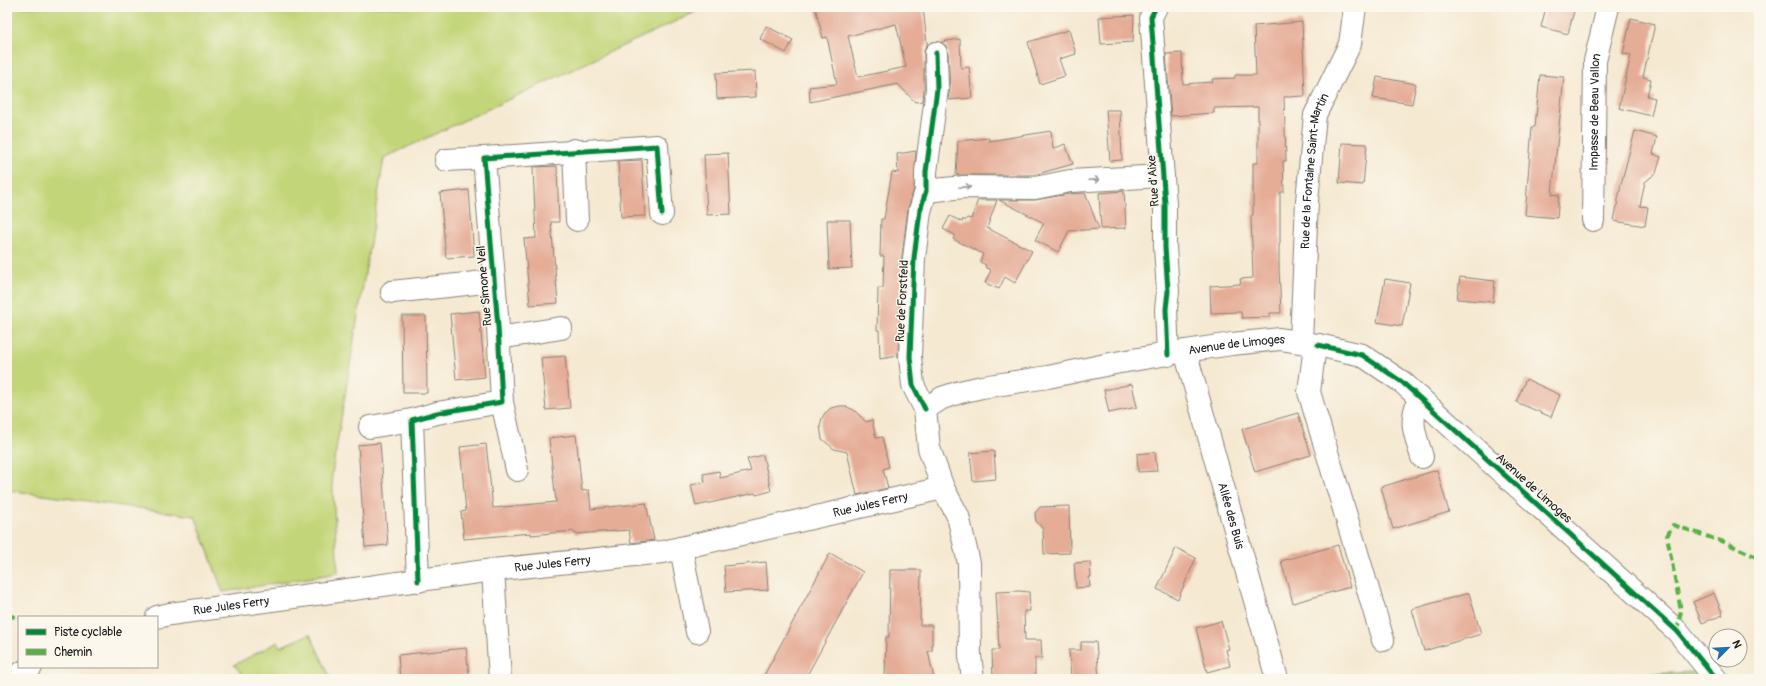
<svg xmlns="http://www.w3.org/2000/svg" width="1766" height="686" font-family="Pangolin,sans-serif">
  <style>
    .green { fill: #c2d578; stroke: #6f784a }
    .forest { fill: #99b668; stroke: #5a6942 }
    .building { fill: #e5ac96; fill-rule: evenodd }
    .lines { fill: none; stroke-linecap: round; stroke-linejoin: round }
    .minor-casing { stroke: #888277; stroke-width: 24 }
    .major-casing { stroke: #888277; stroke-width: 24 }
    .minor { stroke: #fff; stroke-width: 22 }
    .major { stroke: #fff; stroke-width: 22 }
    .quiet { stroke: #55b145; stroke-width: 4; stroke-dasharray: 8 4; stroke-linecap: butt }
    .cycleway-casing { stroke: #fbf7ec; stroke-width: 8 }
    .cycleway { stroke: #00873e; stroke-width: 5 }
    .oneway { stroke: #999 }
    .labels { text-anchor: middle; stroke-width: 3; stroke-linejoin: round; paint-order: stroke }
    .street-label { font-size: 12px; fill: #1c1c1c; stroke: #fbf7ec }
  </style>
  <rect width="100%" height="100%" fill="#fbf7ec"/>
  <filter id="ink" filterUnits="userSpaceOnUse"><feTurbulence type="fractalNoise" baseFrequency=".025" numOctaves="2"/><feDisplacementMap in="SourceGraphic" scale="8" xChannelSelector="R" yChannelSelector="G"/><feConvolveMatrix kernelMatrix="1 2 1 2 8 2 1 2 1" color-interpolation-filters="sRGB"/></filter>
  <filter id="wash" filterUnits="userSpaceOnUse"><feTurbulence type="fractalNoise" baseFrequency=".012" numOctaves="4" result="noise"/><feDisplacementMap in="SourceGraphic" scale="16" xChannelSelector="R" yChannelSelector="G"/><feGaussianBlur stdDeviation="0.9" result="paint"/><feColorMatrix in="noise" values="0 0 0 0 0 0 0 0 0 0 0 0 0 0 0 0 0 1.4 0 .05"/><feComposite in="paint" operator="in"/></filter>
  <g filter="url(#wash)">
    <rect width="100%" height="100%" fill="#f5e9d2"/>
    <!-- green -->
    <path class="green" d="M7,7H706L384,158L332,474L338,573L223,592L195,516L7,490Z
      M310,634L331,679H247L234,665L278,642L280,647Z"/>
    <!-- forest -->
    <path class="forest" d="M1693,672L1697,679H1606V676Z"/>
    <g id="blocks">
      <!-- building -->
      <path class="building" d="M815,7H923L927,44H928L925,47L924,53V88L923,101L915,102L898,84L810,102L809,87L837,84L827,37L823,38ZM896,24L906,67L858,77L848,36Z
        M1546,7H1575L1568,34L1541,27Z
        M1134,15L1133,42L1101,44L1099,17Z
        M1631,18L1655,24L1643,77L1651,79L1647,96L1655,98L1651,116L1619,108L1631,55L1623,54Z
        M1302,22L1305,96L1284,97L1286,161H1283L1284,192H1280V244H1279V267L1281,313H1270V317L1242,318L1241,312L1211,313L1210,286L1241,284L1240,279L1253,278L1251,216L1253,215V163H1258V107L1214,108V113L1171,116L1166,54L1182,53L1183,84L1213,82L1212,79L1235,78V75H1256L1254,26Z
        M766,26L793,40L786,53L760,39Z
        M1069,30L1076,54L1059,59L1065,76L1040,84L1028,42Z
        M960,39L961,68L969,67L972,98L948,100L950,89L948,53L946,46L941,42Z
        M755,71L756,97L717,99L716,73Z
        M1540,75L1564,77L1552,194L1559,195L1557,218L1525,215L1532,127H1535Z
        M1377,77L1416,84L1412,104L1373,98Z
        M1106,110H1120L1122,160L1110,161Z
        M1051,131L1053,149L1065,144L1073,164L1034,175H956L958,141L989,138V141Z
        M1635,131L1657,137L1653,154L1661,157L1656,173L1645,182L1640,206L1648,207L1645,226L1614,221L1621,184Z
        M1342,143L1367,144L1363,185L1339,183Z
        M916,151L914,188L908,209L902,256L898,356L880,359L879,330H877L878,288H883L884,256H880L881,219H884L892,172L898,173L897,154Z
        M728,153L731,214L707,215L704,154Z
        M642,160L645,216L621,217L618,161Z
        M557,166L559,222H551L558,303L530,305L524,239L536,238L533,167Z
        M469,190L474,256L446,258L440,193Z
        M1124,191L1126,228L1101,229L1099,193Z
        M1085,193L1099,229L1069,231L1058,252L1035,240L1044,223L999,200H1035L1069,194Z
        M978,200H997L987,228L1032,251L1015,283L1005,277L999,289L985,283L991,270L985,267L986,265L980,262L983,254L953,239L955,235L943,229L950,216L962,222L963,219L965,221L967,218L971,219Z
        M827,220H850L852,268L829,269Z
        M1460,277L1495,281L1493,302L1457,299Z
        M1385,279L1410,283L1402,326L1377,322Z
        M479,311L485,377L456,380L450,314Z
        M402,316H426L427,393H403Z
        M565,356L570,408L546,410L541,358Z
        M1526,379L1560,395L1551,417L1516,402Z
        M1132,384L1137,407L1109,413L1104,390Z
        M840,406H845L854,410L866,422L872,420L876,438L882,437L889,467L883,469L888,488L857,495L847,452L834,449L822,439L820,426L822,418L825,413L831,408Z
        M1298,413L1311,455L1255,472L1242,429Z
        M576,435L582,491L589,490L591,509L646,503L654,540L631,543L629,530L575,534L574,531L531,535V533L464,539L461,512L466,511L460,447L486,444L493,508L524,505L556,502L549,438Z
        M380,443L388,545L365,547L358,445Z
        M994,451L996,479L973,481L970,453Z
        M1155,452L1157,471L1138,472L1137,454Z
        M763,455L771,491L756,495L755,493L696,506L691,485L705,482L703,474L719,471L720,478L751,471L747,459Z
        M1437,470L1449,512L1393,529L1381,487Z
        M1069,506L1070,553L1044,554L1043,529L1036,521L1035,513L1040,507Z
        M1338,545L1350,587L1293,603L1281,561Z
        M1176,548L1196,558L1178,599L1157,589Z
        M830,553L863,572L805,679H762Z
        M766,562L768,590L726,592L724,566Z
        M1090,562L1091,577H1089L1090,587L1076,588L1074,563Z
        M890,570H921L920,625H932V651H928L934,679H885L886,637H889Z
        M1019,591L1029,592L1030,611H1024L1025,640H1041L1042,658H1035V679H993L992,650H999L996,592Z
        M1469,593L1481,634L1424,651L1412,609Z
        M1714,593L1723,615L1702,623L1693,602Z
        M1221,621L1229,649L1226,650L1230,666L1207,672L1196,628Z
        M1081,642H1096L1099,679H1071L1069,650H1081Z
        M466,648L469,676L448,679H400L398,655Z"/>
    </g>
  </g>
  <g filter="url(#ink)">
    <use href="#blocks" fill-opacity="0" stroke="#888277" stroke-width="1"/>
    <g class="lines">
      <!-- minor casing -->
      <g class="minor-casing">
        <g id="minor">
          <path d="M1156,7L1151,17L1165,204V247L1168,291L1166,309L1168,355"/>
          <path d="M574,150L577,220"/>
          <path d="M446,160L484,158"/>
          <path d="M926,191L964,187L1035,188L1070,181L1163,176"/>
          <path id="s1" d="M1593,220L1595,61L1608,7"/>
          <path d="M392,292L494,281"/>
          <path d="M499,338L561,328"/>
          <path id="s2" d="M1301,342L1307,201L1315,115L1350,44L1355,7"/>
          <path d="M1318,345L1314,354L1309,392L1383,640"/>
          <path id="s3" d="M1185,351L1277,679"/>
          <path d="M1420,398C1408,421 1415,434 1422,457"/>
          <path d="M502,402L517,470"/>
          <path d="M925,409L913,385L910,357L914,258L920,211L926,191V172L937,89L936,53"/>
          <path d="M370,427L412,420"/>
          <path d="M681,548L697,632"/>
          <path d="M493,570L500,679"/>
          <path d="M418,581L412,420L437,413L502,402L498,327L484,158L657,146L662,214"/>
        </g>
      </g>
      <!-- major casing -->
      <g class="major-casing">
        <g id="major">
          <path id="s4" d="M157,617L170,614L493,570L663,552L943,488"/>
          <path d="M12,679L31,667"/>
          <path id="s5" d="M973,679L970,656L969,563L958,516L943,488L929,448L925,409L942,398L960,392L982,387L1048,377L1115,363L1185,351L1232,344L1280,339L1318,345L1362,355L1402,382L1677,631L1716,679"/>
        </g>
      </g>
      <!-- minor -->
      <use href="#minor" class="minor"/>
      <!-- major -->
      <use href="#major" class="major"/>
      <!-- quiet -->
      <path class="quiet" d="M7,615L19,618
        M1677,631L1681,611L1667,536L1673,525L1724,542L1759,558"/>
      <!-- cycleway casing -->
      <g class="cycleway-casing">
        <path id="cycleway" d="M1156,7L1151,17L1165,204V247L1168,291L1166,309L1168,355
          M1318,345L1362,355L1402,382L1677,631L1716,679
          M925,409L913,385L910,357L914,258L920,211L926,191V172L937,89L936,53
          M418,581L412,420L437,413L502,402L498,327L484,158L657,146L662,214"/>
      </g>
      <!-- cycleway -->
      <use href="#cycleway" class="cycleway"/>
    </g>
    <!-- one-way arrows -->
    <defs><path id="oneway-shaft" d="M-6 0H5M1.5-3L5.5 0L1.5 3" fill="none" stroke-width="1.6" stroke-linecap="round" stroke-linejoin="round"/></defs>
    <g class="oneway">
      <use href="#oneway-shaft" transform="translate(1094 180) rotate(-2)"/>
      <use href="#oneway-shaft" transform="translate(965 187) rotate(-2)"/>
    </g>
  </g>
  <g class="labels">
    <!-- street labels -->
    <g class="street-label">
      <text dy="4" stroke="none"><textPath href="#s1" startOffset="108">Impasse de Beau Vallon</textPath></text>
      <text dy="4" stroke="none"><textPath href="#s2" startOffset="172">Rue de la Fontaine Saint-Martin</textPath></text>
      <text transform="translate(1153 181) rotate(-94)" y="4">Rue d'Aixe</text>
      <text transform="translate(484 286) rotate(-95)" y="4">Rue Simone Veil</text>
      <text transform="translate(902 301) rotate(-87)" y="4">Rue de Forstfeld</text>
      <text dy="4" stroke="none"><textPath href="#s5" startOffset="598">Avenue de Limoges</textPath></text>
      <text transform="translate(1534 488) rotate(42)" y="4">Avenue de Limoges</text>
      <text dy="4" stroke="none"><textPath href="#s4" startOffset="723">Rue Jules Ferry</textPath></text>
      <text dy="4" stroke="none"><textPath href="#s3" startOffset="171">Allée des Buis</textPath></text>
      <text dy="4" stroke="none"><textPath href="#s4" startOffset="399">Rue Jules Ferry</textPath></text>
      <text dy="4" stroke="none"><textPath href="#s4" startOffset="75">Rue Jules Ferry</textPath></text>
    </g>
  </g>
  <!-- margin -->
  <rect width="1766" height="686" fill="none" stroke="#fbf7ec" stroke-width="24"/>
  <!-- legend -->
  <rect x="18" y="616" width="140" height="52" fill="#fbf7ec" stroke="#a29f99"/>
  <rect x="26" y="629" width="20" height="6" fill="#00873e" stroke="#a29f99"/>
  <text x="54" y="636" font-size="12" fill="#1c1c1c">Piste cyclable</text>
  <rect x="26" y="649" width="20" height="6" fill="#55b145" stroke="#a29f99"/>
  <text x="54" y="656" font-size="12" fill="#1c1c1c">Chemin</text>
  <!-- north arrow -->
  <g transform="translate(1728 648) rotate(66)"><circle r="19" fill="#fbf7ec" stroke="#a29f99"/>
  <path d="M0-3L7 15L0 10L-7 15Z" fill="#1f6fb2"/>
  <text y="-6" font-size="11" font-weight="bold" text-anchor="middle" fill="#1c1c1c">N</text>
  </g>
</svg>
